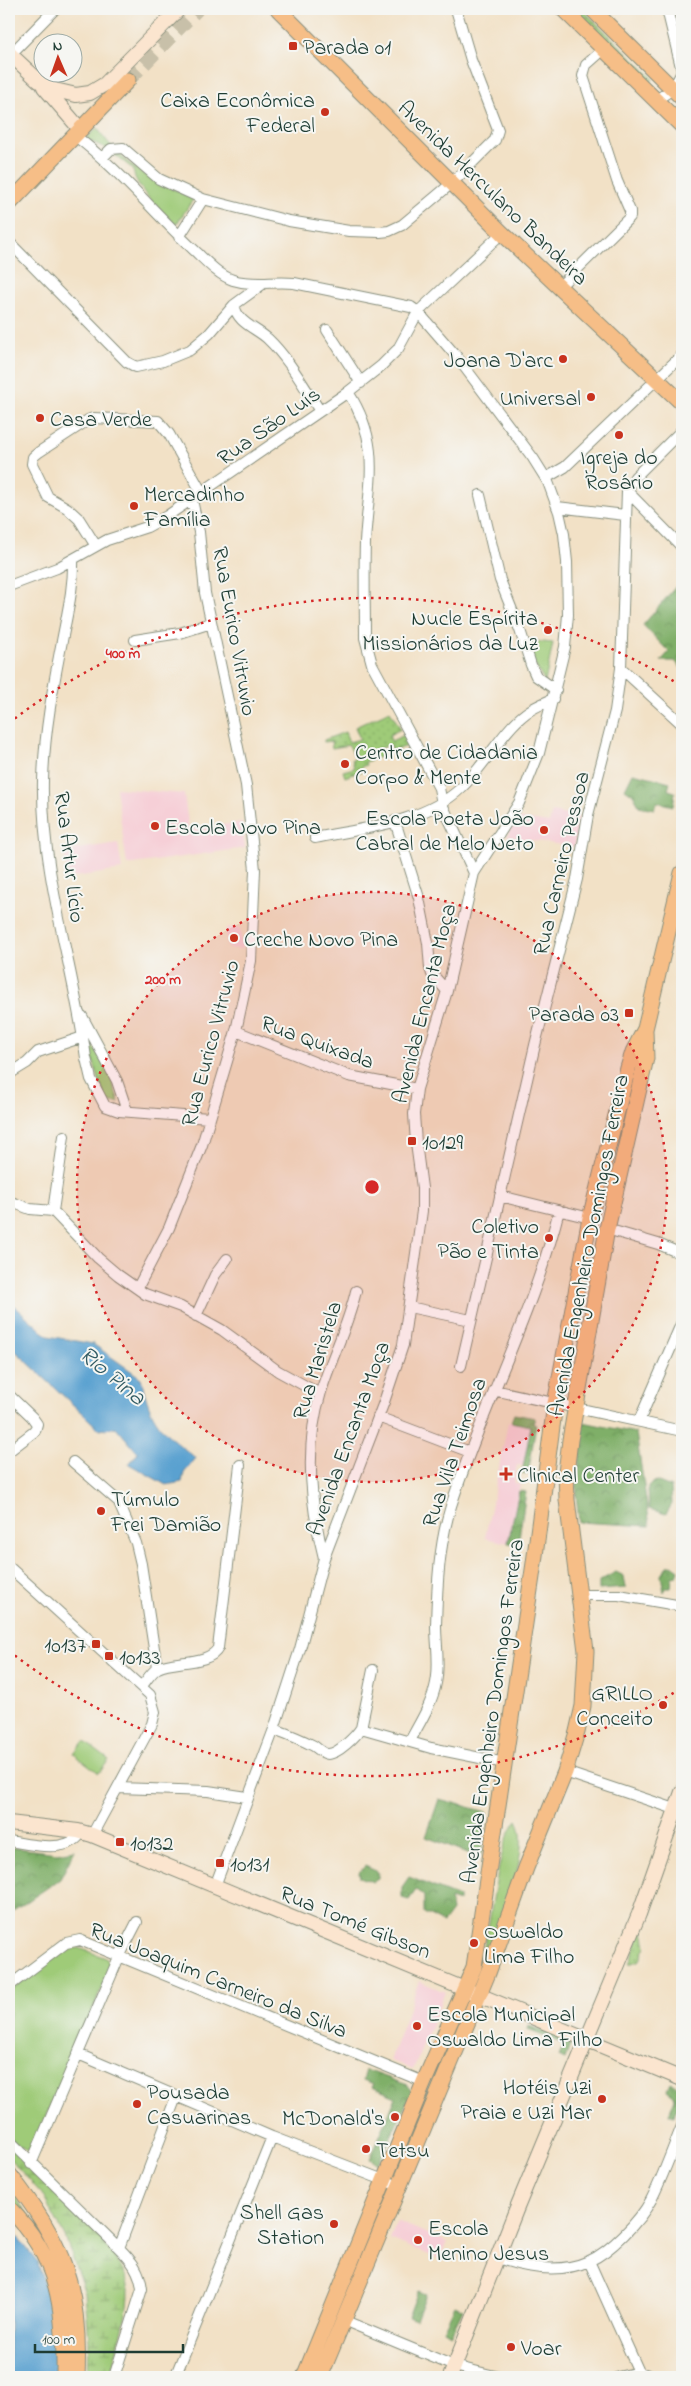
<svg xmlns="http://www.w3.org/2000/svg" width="691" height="2386" font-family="'Indie Flower',sans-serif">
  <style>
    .built { fill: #f6cfd7 }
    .grass { fill: url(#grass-dots); stroke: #5f8456 }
    .forest { fill: url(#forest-crowns); stroke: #4f764e }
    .wetland { fill: url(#wetland-marsh); stroke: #5f8456 }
    .green { fill: #9fcb78; stroke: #5f8456 }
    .water { fill: #5aa1d0; stroke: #3c6f82 }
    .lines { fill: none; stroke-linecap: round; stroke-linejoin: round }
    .primary-tunnel { stroke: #c8c0a9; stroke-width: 15; stroke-dasharray: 15 8; stroke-linecap: butt }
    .street-casing { stroke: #888f7d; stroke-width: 12 }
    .secondary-casing { stroke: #888f7d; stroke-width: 16 }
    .primary-casing { stroke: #888f7d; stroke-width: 17 }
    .street { stroke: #fff; stroke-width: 10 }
    .secondary { stroke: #fbe5cf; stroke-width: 14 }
    .primary { stroke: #f6be87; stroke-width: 15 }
    .ring { fill: none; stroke: #d62828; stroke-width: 2.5; stroke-dasharray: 2.5 5 }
    .poi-dot { fill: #c8321e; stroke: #f6f6f2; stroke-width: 2 }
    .labels { text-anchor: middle; stroke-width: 4; stroke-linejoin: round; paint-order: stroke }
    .poi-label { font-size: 22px; fill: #1f3d34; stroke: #f6f6f2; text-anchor: start }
    .street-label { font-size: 22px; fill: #1f3d34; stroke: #f6f6f2 }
    .water-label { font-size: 24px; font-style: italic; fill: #315b63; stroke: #f6f6f2 }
    .centre { fill: #d62828; stroke: #f6f6f2; stroke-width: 2.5 }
    .ring-label { font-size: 15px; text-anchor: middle; font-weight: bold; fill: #d62828; stroke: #f6f6f2; stroke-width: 4; stroke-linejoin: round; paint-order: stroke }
  </style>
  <defs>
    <pattern id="grass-dots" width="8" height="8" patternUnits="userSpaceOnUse" patternTransform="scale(1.25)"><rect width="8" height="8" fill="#9fcb78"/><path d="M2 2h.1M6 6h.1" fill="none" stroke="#81a663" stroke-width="1.8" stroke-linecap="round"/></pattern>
    <pattern id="forest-crowns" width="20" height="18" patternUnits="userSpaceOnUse" patternTransform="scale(1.25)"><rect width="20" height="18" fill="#7faf68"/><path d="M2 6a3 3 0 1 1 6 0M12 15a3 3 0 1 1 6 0" fill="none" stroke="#679056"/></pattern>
    <pattern id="wetland-marsh" width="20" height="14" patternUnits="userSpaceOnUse" patternTransform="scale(1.25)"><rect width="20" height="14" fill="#9fcb78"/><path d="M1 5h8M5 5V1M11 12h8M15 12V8" fill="none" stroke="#81a663"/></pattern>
  </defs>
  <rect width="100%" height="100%" fill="#f6f6f2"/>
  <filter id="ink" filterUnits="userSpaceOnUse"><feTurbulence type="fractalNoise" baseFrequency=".02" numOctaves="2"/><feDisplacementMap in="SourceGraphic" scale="10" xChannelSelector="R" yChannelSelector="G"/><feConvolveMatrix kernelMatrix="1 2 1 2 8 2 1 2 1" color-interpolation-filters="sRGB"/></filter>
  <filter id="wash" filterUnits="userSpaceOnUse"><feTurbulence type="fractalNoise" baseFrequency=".0096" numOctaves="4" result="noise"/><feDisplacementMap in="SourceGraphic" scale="20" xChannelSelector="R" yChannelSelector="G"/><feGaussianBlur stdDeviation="1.12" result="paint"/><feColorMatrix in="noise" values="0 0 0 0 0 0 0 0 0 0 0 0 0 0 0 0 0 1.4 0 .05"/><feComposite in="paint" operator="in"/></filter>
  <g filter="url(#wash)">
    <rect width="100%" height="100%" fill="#f2e1c6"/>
    <!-- built -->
    <path class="built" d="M116,788L184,794L189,830L242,822L245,848L127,865Z
      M552,812L579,817L574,847L507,836L517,818L549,823Z
      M118,843L122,870L68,878L64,851Z
      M240,927L242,949L227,948L226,928Z
      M508,1422L531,1426L524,1466L517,1465L514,1483L520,1484L508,1543L485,1538Z
      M419,1981L445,1992L413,2070L390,2060Z
      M397,2221L447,2242L439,2259L390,2239Z"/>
    <!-- grass -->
    <path class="grass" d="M573,9H582L653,78L652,81L648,82Z
      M390,711L401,729L389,735L391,741L405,735L415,752L411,753L407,746L393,751L391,745L380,748L382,756L365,762L366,765L361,767L362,771L345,777L343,771L354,768L352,759L356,758V756H354L349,745L332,748L331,741L324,742V740L345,732L349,742L360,739L355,727Z
      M642,1926L646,1946L640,1960L629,1964Z
      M9,2188L43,2236L52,2257L35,2227L9,2198Z"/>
    <!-- forest -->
    <path class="forest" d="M678,584L682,588V669L675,661H661L669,652L643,625Z
      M633,773L670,782L668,790L675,792L673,806L657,802L654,809L639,806L634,795L625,789Z
      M514,1414L535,1418L533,1424L536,1425L528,1474L522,1473L531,1426L511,1422Z
      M583,1422L636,1433L650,1526L579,1522L576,1494Z
      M656,1481L671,1487L672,1504L666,1514L649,1509L648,1486Z
      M519,1491L526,1492L518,1544L508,1543Z
      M672,1565L679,1570L677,1576L672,1577L671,1588H666L664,1592L661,1575L667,1566Z
      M616,1572L624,1576L626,1588L599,1590V1581Z
      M439,1799L487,1812L481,1854L476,1856L426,1837Z
      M9,1847L57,1853L75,1850L60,1879L9,1914Z
      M365,1866L378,1872V1879L373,1882L360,1877L359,1872Z
      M409,1877L459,1897V1902L450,1899L452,1911L443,1923L424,1913V1896L416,1890L409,1900L402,1898V1887Z
      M529,2026L569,2041L570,2044L565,2060L559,2057L564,2044L528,2030Z
      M366,2070L408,2085L412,2092L378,2164L370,2159L396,2097L372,2087L374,2084L363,2080Z
      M670,2083L682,2089V2095L674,2116L669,2114L675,2099L674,2095L667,2090Z
      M418,2291L426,2294L416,2320L408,2317Z
      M455,2305L463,2309L451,2334L443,2330Z"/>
    <!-- wetland -->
    <path class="wetland" d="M9,2144C35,2170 127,2254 128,2287C129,2318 117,2348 109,2377H88L89,2340L85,2293L65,2237L42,2194L9,2158Z"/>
    <!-- green -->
    <path class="green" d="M97,128C127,169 149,179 194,198L176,225C163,214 134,187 133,169L106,148L85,139Z
      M532,641L553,643L545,682L521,642Z
      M88,1038L109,1072L119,1102H109L105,1098L87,1041Z
      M84,1741L109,1760L99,1773L74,1754Z
      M517,1820C535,1851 492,1941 479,1974L476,1973C481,1958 485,1943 488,1928C494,1899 499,1843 517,1820Z
      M79,1948L106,1958L111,1967L34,2143L28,2151L9,2139V1992L63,1950Z"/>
    <!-- water -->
    <path class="water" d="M9,1301L48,1336L93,1344L141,1378C151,1423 160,1430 196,1458L184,1473L182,1482L166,1485L129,1464L138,1453L116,1427L100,1430L9,1345Z
      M9,2226L37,2261L51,2305L56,2338L54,2377H9Z"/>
  </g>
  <g filter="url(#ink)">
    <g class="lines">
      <!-- primary-tunnel -->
      <path class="primary-tunnel" d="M128,80L197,9"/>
      <!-- street casing -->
      <g class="street-casing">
        <path id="street" d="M667,9L682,71
          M9,56L55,9
          M656,100L673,89L682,72
          M74,135C118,168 153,212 193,249C205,260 218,275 233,280C252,286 274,281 294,283L411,307L418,312L457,357L533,458L548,482L559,512L564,534L567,562L568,615L565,647L539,753L519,803L474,873L447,991L417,1089L414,1114L416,1143L422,1188V1211L403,1345L384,1402L324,1558L300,1649L274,1729L215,1886
          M102,158L111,149L123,148L159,179L203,199L289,221L349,231L380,232L389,231L402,225L452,183L495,140L498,130L471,60L456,9
          M179,237L203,199
          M9,242L127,362L136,367L163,361L190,350L209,334L234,305L264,283
          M559,287L630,217V211L617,181L583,76L586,65L604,49
          M234,305C238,324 255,327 268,339C289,359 304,387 320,411
          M327,330L361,383
          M348,392C383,446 368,484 365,543C364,575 365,607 365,638L372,664L439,788L442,804L474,873
          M546,478L565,467L682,355
          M627,491L682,547
          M480,495L500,580L520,630L531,665L536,676L556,690
          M557,507L625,515
          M96,546L79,519L67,508L48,497L32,464L33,457L39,452L88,420L93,418L158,421L169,434L202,493
          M73,559C74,587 67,614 62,641C53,687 44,734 43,781C41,875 74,966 86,1058L91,1079L105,1106L119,1111L209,1118
          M9,586L57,568L107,540L147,527L167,516L348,392L381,366L398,349L418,312L502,233
          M135,640L180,633L211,623
          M621,668L682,724
          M395,821L419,898L428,943L430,968L432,974L447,991
          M315,838C363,828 424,823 461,788C485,766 501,732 526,713C534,707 544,703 553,699
          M82,1016L117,1081L127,1111
          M236,1031L349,1076L417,1089
          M9,1074L27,1063L38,1052L83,1037
          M500,1196L590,1218
          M9,1201L30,1209L53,1211L98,1258L118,1275L145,1294L181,1307L222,1330L278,1371L320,1394
          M53,1211L64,1136
          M607,1229L658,1244L682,1254
          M138,1287L169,1228L202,1145L236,1031L251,961L255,870L246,785L205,593L199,532L192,500
          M409,1307L471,1320
          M196,1316L215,1275L227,1259
          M461,1366L535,1045L577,879L588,815L615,711L621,668L627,491L635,477L682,430
          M494,1390L682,1431
          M9,1395L32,1417L37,1424L35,1431L9,1451
          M378,1417L470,1452
          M639,1421L682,1322
          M73,1462L118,1501L136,1543L141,1564L157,1668
          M324,1558C310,1504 304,1447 321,1392C331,1358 348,1326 356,1291
          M9,1567L150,1695L155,1712L152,1724L92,1835
          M579,1595H619L682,1606
          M142,1686C146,1681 152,1671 158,1668C172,1660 210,1665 218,1648L240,1465
          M361,1728L431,1748L505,1763
          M274,1729C288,1734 301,1739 314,1746C318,1749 323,1754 328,1754C338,1754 356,1736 361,1728L373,1670
          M410,1741C420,1722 432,1704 436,1683C440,1664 436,1644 436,1626C437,1585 439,1544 451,1506C483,1405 534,1312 559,1210
          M565,1772L681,1811
          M118,1788L208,1791L247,1797
          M9,1841C28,1844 63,1853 78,1837V1831
          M9,1986L66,1943L80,1940L424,2082
          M78,2054L272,2137L399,2186
          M9,2140L119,2248C132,2261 140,2271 142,2289L114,2377
          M31,2164L119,1957L137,1922
          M119,2248L176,2097
          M498,2258C526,2268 560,2274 589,2261C610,2252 640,2221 651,2200C663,2177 672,2150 682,2126
          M589,2261L639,2372L654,2377
          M343,2320L454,2366L499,2377
          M175,2377L272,2137
          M618,2377L639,2372"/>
      </g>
      <!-- secondary casing -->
      <g class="secondary-casing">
        <path id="secondary" d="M9,53L39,81L55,90L76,95L90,93L105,84L179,9
          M44,87L80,129
          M9,1823L78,1831L92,1835L682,2079
          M450,2377L516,2210L639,1914L682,1792"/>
      </g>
      <!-- primary casing -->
      <g class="primary-casing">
        <path id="primary" d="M278,9L502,233L682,403
          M563,9L682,126
          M592,9L682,98
          M9,204L128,80
          M9,2174C64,2244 81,2288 77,2377
          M9,2208C59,2258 65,2309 64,2377
          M304,2377L424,2082L474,1967L534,1563L555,1404L590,1218L628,1068L633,1052L645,1029L682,873
          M320,2377L488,1973L526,1868L565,1772L577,1732L583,1706L586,1651L567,1500L566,1473L570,1440L607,1229L646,1058L645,1031"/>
      </g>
      <!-- street -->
      <use href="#street" class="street"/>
      <!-- secondary -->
      <use href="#secondary" class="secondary"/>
      <!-- primary -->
      <use href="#primary" class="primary"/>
    </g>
  </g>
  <!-- distance rings -->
  <circle cx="372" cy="1187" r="295" fill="#d62828" fill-opacity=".12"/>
  <g class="ring">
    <circle cx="372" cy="1187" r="295"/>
    <path d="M680 1689A589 589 0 0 1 9 1651M9 723A589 589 0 0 1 680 685"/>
  </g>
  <!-- markers -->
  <g class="poi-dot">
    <rect x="288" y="41" width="10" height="10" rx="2.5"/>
    <circle cx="325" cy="112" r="5"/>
    <circle cx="563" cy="359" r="5"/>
    <circle cx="591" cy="397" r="5"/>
    <circle cx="40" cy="418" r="5"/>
    <circle cx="619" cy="435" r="5"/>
    <circle cx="134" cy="506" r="5"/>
    <circle cx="548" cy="630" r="5"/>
    <circle cx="345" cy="764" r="5"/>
    <circle cx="155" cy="826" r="5"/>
    <circle cx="544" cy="830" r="5"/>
    <circle cx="234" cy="938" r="5"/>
    <rect x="624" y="1008" width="10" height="10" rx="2.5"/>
    <rect x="407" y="1136" width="10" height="10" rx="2.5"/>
    <circle cx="549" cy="1238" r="5"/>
    <path d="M503.5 1466.5h5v5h5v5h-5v5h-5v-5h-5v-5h5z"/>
    <circle cx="101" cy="1511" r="5"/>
    <rect x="91" y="1639" width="10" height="10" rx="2.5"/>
    <rect x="104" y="1651" width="10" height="10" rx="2.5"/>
    <circle cx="663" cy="1705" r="5"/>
    <rect x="115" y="1837" width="10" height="10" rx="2.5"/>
    <rect x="215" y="1858" width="10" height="10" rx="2.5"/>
    <circle cx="474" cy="1943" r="5"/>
    <circle cx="417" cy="2026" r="5"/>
    <circle cx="602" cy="2099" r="5"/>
    <circle cx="137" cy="2104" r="5"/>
    <circle cx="395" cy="2117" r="5"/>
    <circle cx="366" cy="2149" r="5"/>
    <circle cx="334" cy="2224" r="5"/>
    <circle cx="418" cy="2240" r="5"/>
    <circle cx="511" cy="2347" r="5"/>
  </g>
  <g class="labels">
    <!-- poi labels -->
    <g class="poi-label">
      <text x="303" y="54">Parada 01</text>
      <text x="315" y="107" text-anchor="end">Caixa Econômica<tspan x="315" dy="25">Federal</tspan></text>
      <text x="553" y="367" text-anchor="end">Joana D'arc</text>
      <text x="581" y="405" text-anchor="end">Universal</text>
      <text x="50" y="426">Casa Verde</text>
      <text x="619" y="464" text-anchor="middle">Igreja do<tspan x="619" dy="25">Rosário</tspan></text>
      <text x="144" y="501">Mercadinho<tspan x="144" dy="25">Família</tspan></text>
      <text x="538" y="625" text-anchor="end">Nucle Espírita<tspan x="538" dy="25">Missionários da Luz</tspan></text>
      <text x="355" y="759">Centro de Cidadania<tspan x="355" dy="25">Corpo &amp; Mente</tspan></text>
      <text x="534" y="825" text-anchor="end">Escola Poeta João<tspan x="534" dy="25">Cabral de Melo Neto</tspan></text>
      <text x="165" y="834">Escola Novo Pina</text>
      <text x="244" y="946">Creche Novo Pina</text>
      <text x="619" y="1021" text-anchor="end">Parada 03</text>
      <text x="422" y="1149">10129</text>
      <text x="539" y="1233" text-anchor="end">Coletivo<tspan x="539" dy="25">Pão e Tinta</tspan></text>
      <text x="517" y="1482">Clinical Center</text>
      <text x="111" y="1506">Túmulo<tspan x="111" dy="25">Frei Damião</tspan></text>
      <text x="86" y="1652" text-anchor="end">10137</text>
      <text x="119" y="1664">10133</text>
      <text x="653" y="1700" text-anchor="end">GRILLO<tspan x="653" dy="25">Conceito</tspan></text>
      <text x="130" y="1850">10132</text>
      <text x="230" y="1871">10131</text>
      <text x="484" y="1938">Oswaldo<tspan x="484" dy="25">Lima Filho</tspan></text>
      <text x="427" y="2021">Escola Municipal<tspan x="427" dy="25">Oswaldo Lima Filho</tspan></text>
      <text x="592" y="2094" text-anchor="end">Hotéis Uzi<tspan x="592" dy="25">Praia e Uzi Mar</tspan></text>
      <text x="147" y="2099">Pousada<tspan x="147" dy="25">Casuarinas</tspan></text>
      <text x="385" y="2125" text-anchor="end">McDonald's</text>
      <text x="376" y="2157">Tetsu</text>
      <text x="324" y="2219" text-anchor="end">Shell Gas<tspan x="324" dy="25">Station</tspan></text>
      <text x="428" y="2235">Escola<tspan x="428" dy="25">Menino Jesus</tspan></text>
      <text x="521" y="2355">Voar</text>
    </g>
    <!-- street labels -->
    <g class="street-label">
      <text transform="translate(494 192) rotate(44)" y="8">Avenida Herculano Bandeira</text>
      <text transform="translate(268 425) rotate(-35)" y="8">Rua São Luís</text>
      <text transform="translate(236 631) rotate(80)" y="8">Rua Eurico Vitruvio</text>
      <text transform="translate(71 857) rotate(83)" y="8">Rua Artur Lício</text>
      <text transform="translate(560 863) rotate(-77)" y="8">Rua Carneiro Pessoa</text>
      <text transform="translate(423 1003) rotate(-76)" y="8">Avenida Encanta Moça</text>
      <text transform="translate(318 1041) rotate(20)" y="8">Rua Quixada</text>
      <text transform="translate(209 1043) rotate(-75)" y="8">Rua Eurico Vitruvio</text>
      <text transform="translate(587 1245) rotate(-79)" y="8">Avenida Engenheiro Domingos Ferreira</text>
      <text transform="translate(316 1360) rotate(-73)" y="8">Rua Maristela</text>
      <text transform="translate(347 1438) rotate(-70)" y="8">Avenida Encanta Moça</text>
      <text transform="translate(453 1452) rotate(-71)" y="8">Rua Vila Teimosa</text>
      <text transform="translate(491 1711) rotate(-82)" y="8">Avenida Engenheiro Domingos Ferreira</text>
      <text transform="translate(356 1921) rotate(22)" y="8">Rua Tomé Gibson</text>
      <text transform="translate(219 1979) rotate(22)" y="8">Rua Joaquim Carneiro da Silva</text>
    </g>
    <!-- water labels -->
    <g class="water-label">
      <text transform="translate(113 1375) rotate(40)" y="8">Rio Pina</text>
    </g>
  </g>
  <circle cx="372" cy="1187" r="8" class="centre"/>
  <g class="ring-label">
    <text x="123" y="658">400 m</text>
    <text x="163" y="984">200 m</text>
  </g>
  <!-- margin -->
  <rect width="691" height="2386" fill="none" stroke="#f6f6f2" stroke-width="30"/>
  <!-- north arrow -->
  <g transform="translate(58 58) rotate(358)"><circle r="24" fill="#f6f6f2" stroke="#a0aca6"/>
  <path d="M0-4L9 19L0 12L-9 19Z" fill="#c8321e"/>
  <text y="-8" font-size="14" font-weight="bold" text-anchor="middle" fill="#1f3d34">N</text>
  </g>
  <!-- scale -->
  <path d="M35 2344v8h148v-8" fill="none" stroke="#1f3d34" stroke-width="2.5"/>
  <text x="42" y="2344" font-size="15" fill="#1f3d34" stroke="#f6f6f2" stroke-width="4" paint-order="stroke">100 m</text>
</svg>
